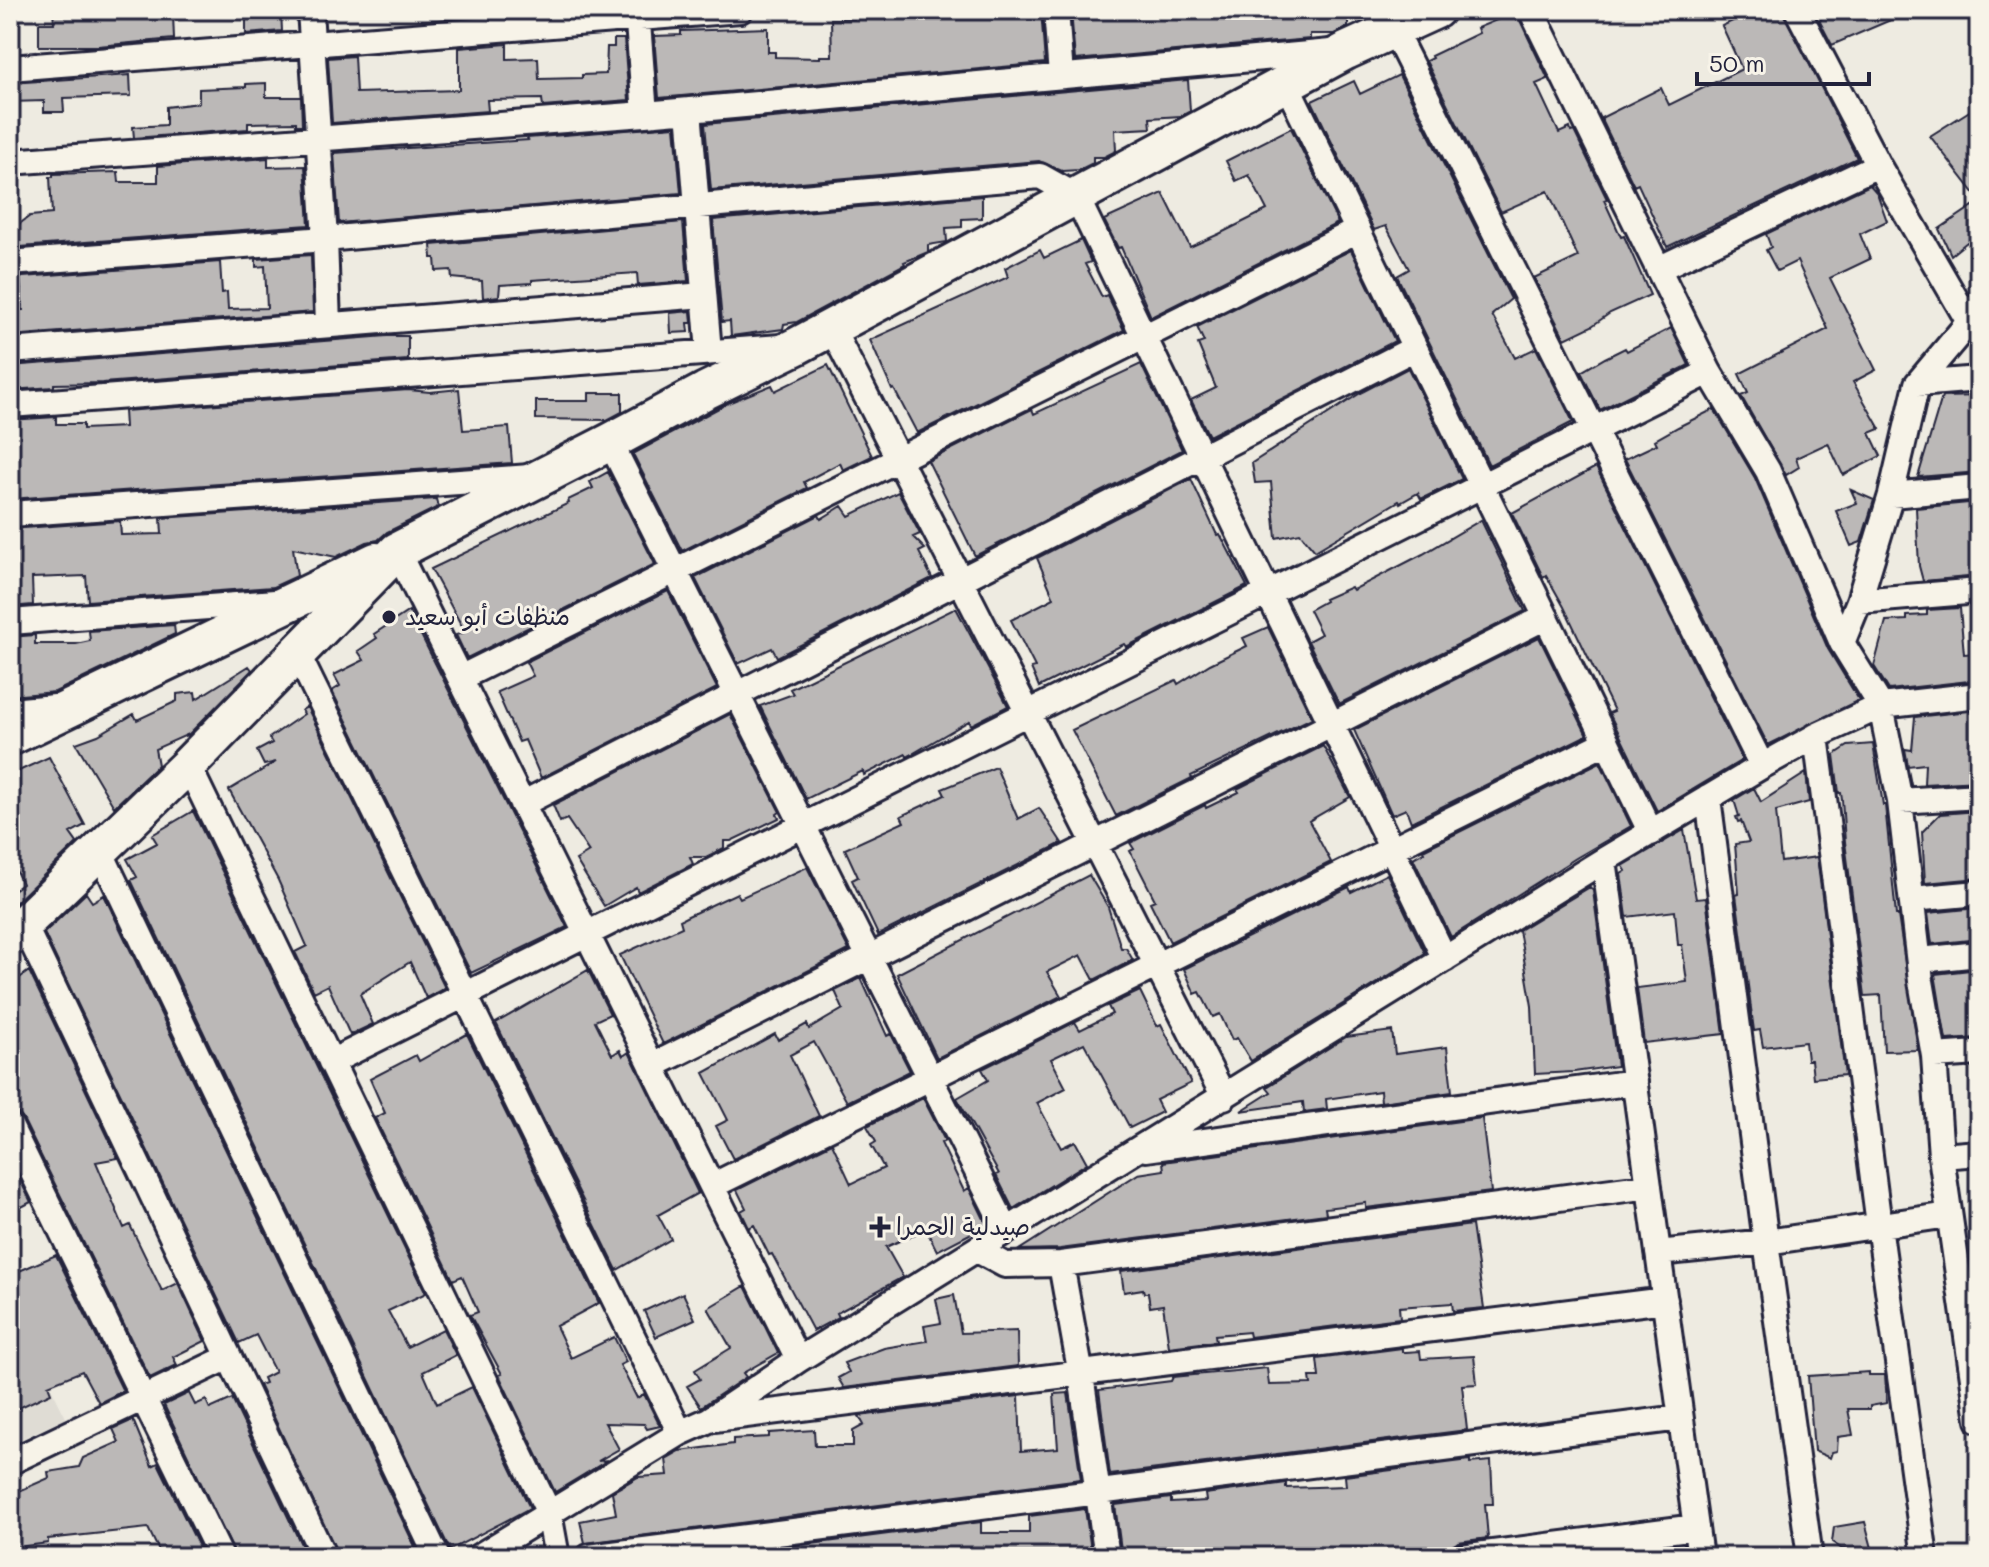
<svg xmlns="http://www.w3.org/2000/svg" width="1989" height="1567" font-family="Mali,'Playpen Sans Arabic',sans-serif">
  <style>
    .built { fill: #dfdcd4 }
    .building { fill: #bbb8b7; stroke: #22223b; stroke-width: 2 }
    .lines { fill: none; stroke-linecap: round; stroke-linejoin: round }
    .street-casing { stroke: #22223b; stroke-width: 30 }
    .secondary-casing { stroke: #22223b; stroke-width: 42 }
    .street { stroke: #f7f3e8; stroke-width: 24 }
    .secondary { stroke: #f7f3e8; stroke-width: 36 }
    .poi-dot { fill: #22223b; stroke: #f7f3e8; stroke-width: 3 }
    .labels { text-anchor: middle; stroke-width: 6; stroke-linejoin: round; paint-order: stroke }
    .poi-label { font-size: 24px; fill: #22223b; stroke: #f7f3e8; text-anchor: start }
  </style>
  <rect width="100%" height="100%" fill="#eeebe1"/>
  <filter id="ink" filterUnits="userSpaceOnUse"><feTurbulence type="fractalNoise" baseFrequency=".0125" numOctaves="2"/><feDisplacementMap in="SourceGraphic" scale="16" xChannelSelector="R" yChannelSelector="G"/><feConvolveMatrix kernelMatrix="1 2 1 2 8 2 1 2 1" color-interpolation-filters="sRGB"/></filter>
  <g filter="url(#ink)">
    <!-- built -->
    <path class="built" d="M10,1304L66,1418L10,1444Z"/>
    <!-- building -->
    <path class="building" d="M53,10H132V16L173,14L174,39L98,46H39V23H54Z
      M246,10H281L282,31L246,34Z
      M932,10H1041L1045,63L659,98L654,36L681,35V31L768,28V52H775V57L820,58V56H832L831,19H854V15Z
      M1071,10H1348V27L1334,34H1310V39L1075,60Z
      M1756,10H1782L1857,158L1667,247L1638,184L1634,186L1601,118L1661,88L1669,105L1742,69L1722,26Z
      M1827,10H1914L1832,45L1819,20L1829,15Z
      M1516,12L1548,79L1536,84L1559,133L1570,128L1571,132L1574,131L1607,199L1604,200L1621,237L1624,236L1650,295L1610,313L1592,326L1565,339L1534,278L1578,257L1548,191L1501,212L1426,61L1432,58L1431,56L1479,33L1477,28Z
      M614,39H624L629,100L543,107L542,99L487,100L488,111L332,123L328,58L354,56L356,93L459,90V48L507,44V59L538,58L539,79L582,78V75L606,74L607,47H614Z
      M130,75L131,96L63,98L64,112H44V101L10,102V83Z
      M1399,75L1511,299L1492,315L1515,358L1536,348L1573,422L1489,465L1397,276L1409,269L1386,226L1374,230L1312,101L1354,81L1360,94Z
      M1188,80L1190,111L1181,116L1150,118L1151,128L1115,130L1116,151L1104,157H1093V163L1079,170L1062,171L1039,161L711,190L705,124Z
      M266,83V97H301L302,125H296V122L248,123V129L134,138L133,127L166,125V107L199,103V89L246,87V84Z
      M1979,105V199L1930,136Z
      M675,126L681,193L339,223L334,153L528,140L527,138Z
      M1291,128L1338,223L1151,317L1121,247L1118,248L1104,220L1163,193L1190,247L1219,234L1267,210L1249,175L1236,181L1226,161Z
      M268,158V167L305,166L309,225L20,247V244H13L14,228L30,216L52,214L50,177H53V174L118,172L119,182H158V166Z
      M1870,185L1877,193L1887,221L1860,234L1870,259L1830,278L1876,370L1853,382L1880,429L1870,433L1881,456L1843,475L1828,443L1796,458L1799,467L1786,475L1741,396L1748,393L1739,374L1828,329L1797,261L1777,271L1766,250L1771,247L1766,234Z
      M982,196V218L962,219V227L946,228L947,242L928,245V252L904,262L905,264L797,322L784,324L783,329L731,336L730,321L722,322L713,220Z
      M1979,202V244L1967,242L1951,255L1939,229Z
      M683,222L688,281L638,285L637,273L532,280V283L500,285L499,296L483,298L482,281L452,278L451,270L436,271L435,258H432L431,245Z
      M1081,240L1091,262L1085,264L1102,297L1107,295L1124,330L917,433L894,389L892,390L870,340L1008,277L1005,268L1040,250L1044,258Z
      M1351,250L1395,341L1209,436L1191,400L1216,388L1198,344L1204,342L1197,327Z
      M311,255L313,312L10,336V310H23L20,278L23,277L220,262L222,293L227,292L228,309L267,308L265,266L256,267V259Z
      M691,311L692,323H688L689,332L671,333L670,313Z
      M1671,328L1689,365L1600,410L1581,372L1605,358L1625,348L1627,351Z
      M387,336H408V360L102,383L54,384V387L10,390V366Z
      M1141,364L1182,450L975,556L928,461L1032,409L1034,414Z
      M828,365L872,456L843,470L840,463L804,482L807,488L682,551L633,454L728,403L772,385L775,391Z
      M1408,368L1462,479L1421,499L1418,493L1400,503L1399,501L1315,551L1300,533L1276,538L1271,482L1255,483L1252,463L1362,392Z
      M459,389L463,430L509,427L512,463L10,499V420L56,417V424H83V429L125,427L124,411L408,390L430,392Z
      M589,393H622V412L607,420L536,419V401H589Z
      M1979,396V472L1918,477L1942,397Z
      M1714,409L1755,478L1828,649L1859,700L1768,745L1625,459L1657,444L1655,440L1678,427Z
      M1596,467L1742,760L1657,811L1609,713L1614,711L1564,607L1546,575L1543,577L1512,513Z
      M608,472L655,564L467,658L456,635L465,632L431,569L569,503L568,500L593,488L590,482Z
      M1191,479L1217,535L1220,534L1247,586L1126,647L1124,644L1039,687L1031,668L1035,667L1011,620L1054,598L1037,558Z
      M1851,490L1874,500L1861,542L1851,546L1836,511L1857,503Z
      M898,492L920,534L913,537L925,549L919,552L932,578L777,657L772,648L738,664L695,578L819,515L821,519L842,506L849,516Z
      M436,499L438,507L387,532L378,540L367,542L336,557L293,548L297,576L273,587L88,601L86,576L32,578L33,605L10,607V529L120,521L121,535L162,534L161,518Z
      M1979,502V576L1923,581L1919,566L1916,508Z
      M1481,520L1525,611L1339,704L1308,641L1321,634L1309,610L1325,601L1324,599L1351,587L1353,590L1423,554Z
      M668,591L717,688L541,778L525,740L519,742L497,692L533,676L526,662Z
      M956,608L1008,706L971,725L969,721L907,757L906,754L864,775L863,771L806,799L760,706L793,694L790,689Z
      M1960,608L1964,654L1976,653L1978,680L1889,690L1874,666L1886,621L1907,620V616L1927,615V610Z
      M409,611L567,927L471,973L332,691L340,686L334,675L364,660L358,651L377,638L374,634Z
      M174,625L175,634L55,692L10,696V637L35,635V644H76L90,641L89,631Z
      M1268,627L1312,718L1191,776L1192,778L1116,816L1072,730L1176,680L1178,684L1210,664L1247,646L1243,638Z
      M1539,637L1587,735L1411,822L1406,809L1392,815L1354,730Z
      M249,666L252,670L189,734L155,749L158,765L114,807L76,743L98,735L134,714L137,720L177,701V694L195,692L196,699Z
      M307,707L445,988L426,998L410,962L360,994L373,1024L350,1035L328,985L314,992L295,952L307,946L278,880L229,790L276,762L264,765L257,751L272,743L269,738L304,714L302,710Z
      M1979,710V781L1924,784L1925,764L1908,766L1905,749L1912,750L1915,717Z
      M730,714L780,812L777,814L779,818L731,841H724V848L706,857H690L693,864L638,892L636,887L604,906L576,860L589,852L567,819L560,822L553,805Z
      M1873,744L1883,805H1885L1896,915H1898L1918,1050L1884,1051L1881,995L1865,996L1845,842L1842,800L1841,793H1839L1834,755L1848,746Z
      M1323,746L1350,797L1309,821L1331,862L1170,942L1150,902L1155,900L1130,851L1134,849L1130,843L1205,805L1206,808L1239,792L1237,789Z
      M49,757L85,825L70,833L77,843L10,908V892L22,884L10,857V775Z
      M1600,762L1631,826L1576,858L1451,937L1413,858L1424,852L1423,850Z
      M996,767L1018,819L1039,808L1062,843L878,935L852,880L858,877L845,849L904,822L901,816L945,795L942,789Z
      M1806,773L1809,802L1776,811L1781,862L1817,857L1845,1075L1813,1078L1811,1060H1807L1805,1042L1763,1047L1760,1030L1754,1031L1736,895L1739,894L1735,844L1749,842L1741,821L1738,822L1736,817L1739,816L1734,800L1754,788L1761,802Z
      M193,811L426,1293L388,1311L407,1347L443,1329L456,1355L423,1372L437,1404L472,1387L530,1508L450,1550L131,880L137,877L127,859L157,843L152,835Z
      M1979,811V878L1925,883L1922,832L1940,814Z
      M1684,830L1696,899L1706,898L1724,1034L1644,1043L1637,988L1687,982L1682,945H1678L1675,911L1627,917L1621,874L1626,871L1623,866Z
      M807,867L849,950L663,1044L620,955L682,927L680,920L688,916L737,893L740,898Z
      M1387,874L1425,953L1251,1061L1237,1038L1232,1040L1220,1014L1213,1017L1200,992L1195,994L1184,969L1349,887L1351,892Z
      M1089,875L1108,907L1121,948H1126L1133,960L1094,980L1081,955L1047,972L1061,996L937,1058L897,974Z
      M1590,887L1593,891L1617,1066L1574,1072L1535,1074L1532,1006L1519,930Z
      M86,893L92,902L104,895L420,1557H339L259,1385L265,1383L263,1378L275,1372L256,1335L239,1343L44,933Z
      M1978,908L1979,939L1932,944L1928,913Z
      M1979,969V1038L1946,1040L1935,974Z
      M588,970L610,1014L595,1021L612,1055L620,1050L623,1056L629,1052L698,1193L658,1215L671,1239L617,1270L496,1023Z
      M29,971L118,1158L96,1162L124,1228L130,1225L162,1291L178,1283L205,1341L173,1357L177,1365L150,1378L23,1119L18,1113L10,1111V985Z
      M861,978L887,1036L891,1034L910,1071L847,1102L814,1042L790,1055L819,1116L733,1159L716,1126L728,1120L704,1073L775,1034L778,1040L807,1024L809,1029L843,1009L835,991Z
      M1140,991L1157,1026L1161,1024L1191,1083L1156,1100L1162,1112L1130,1128L1084,1043L1051,1059L1066,1088L1037,1103L1061,1148L1075,1141L1087,1163L1013,1209L996,1175L999,1174L957,1098L988,1080L982,1069L1075,1022L1080,1030L1112,1014L1108,1006Z
      M1392,1031L1395,1054L1447,1047L1452,1092L1381,1102L1380,1091L1326,1099L1327,1109L1304,1112L1303,1102L1241,1111L1271,1092L1267,1087L1346,1037Z
      M467,1034L599,1303L556,1326L571,1358L614,1337L626,1362L620,1365L637,1398L644,1394L660,1426L647,1429L644,1424L605,1423L619,1449L598,1461L608,1460L555,1492L499,1375L502,1374L470,1315L478,1312L462,1276L453,1280L375,1118L385,1113L370,1079L416,1055L419,1061Z
      M923,1098L945,1141L941,1143L964,1191L969,1188L987,1225L937,1251L926,1229L886,1247L903,1277L837,1313L839,1317L813,1331L772,1254L769,1255L754,1225L749,1228L741,1211L746,1208L737,1190L832,1143L851,1184L884,1168L871,1145L876,1142L867,1126Z
      M1482,1118L1491,1192L1366,1208V1203L1325,1208L1326,1214L1060,1249L1019,1250L1138,1174L1164,1170L1163,1162Z
      M10,1160L31,1202L10,1213Z
      M1472,1225L1484,1308L1453,1311L1452,1303L1399,1307L1400,1318L1250,1337L1249,1332L1215,1335L1216,1341L1169,1347L1163,1305L1150,1307L1148,1293H1144L1143,1289L1124,1292L1121,1271Z
      M56,1255L123,1391L99,1403L82,1371L48,1385L51,1393L10,1412V1275Z
      M745,1286L778,1353L743,1373L746,1377L701,1407L687,1386L700,1379L695,1370L731,1348L708,1308Z
      M683,1293L695,1319L656,1337L644,1311Z
      M954,1295L961,1333L1017,1331L1018,1366L844,1388L838,1378L849,1372L844,1363L884,1348L927,1341L924,1326L941,1323L936,1299Z
      M1402,1348V1352H1406L1420,1351L1421,1359L1474,1356L1477,1384L1462,1385L1467,1430L1110,1475L1099,1390L1171,1381L1173,1377L1267,1368L1269,1385L1311,1384L1310,1377H1319L1317,1359Z
      M1869,1372V1375H1885L1887,1403L1870,1406V1409H1848L1853,1435L1838,1437L1837,1451L1832,1452L1830,1458L1814,1451L1808,1376Z
      M189,1393L195,1405L206,1400L210,1409L232,1399L307,1557H236L164,1405Z
      M1068,1393L1081,1479L585,1543L580,1521L616,1514L612,1492L638,1477L668,1475L666,1459L680,1451L733,1444V1439L769,1437V1433L814,1430L815,1446H853V1431L864,1425L859,1416L1019,1396L1021,1451L1058,1448L1054,1394Z
      M133,1420L152,1466L158,1463L204,1557H162L148,1528L48,1539V1543L10,1548V1495L49,1478L48,1472L79,1467L83,1458L119,1442L113,1429Z
      M1470,1460V1463L1491,1461L1493,1504H1485L1488,1538L1458,1542L1447,1551L1404,1557H1122L1115,1505L1171,1498V1503L1206,1501L1205,1494L1286,1483V1488L1346,1486L1345,1476Z
      M1085,1509L1092,1557H766L765,1550L981,1522V1533H1029V1516Z
      M1865,1522L1872,1548L1842,1549L1832,1542L1834,1527Z"/>
    <g class="lines">
      <!-- street casing -->
      <g class="street-casing">
        <path id="street" d="M310,10L325,239L328,325
          M637,10L645,114
          M1056,10L1061,76
          M1531,10L1709,372L1768,471L1842,643L1881,706L1900,801L1921,981L1934,1056L1941,1156L1979,1420
          M1797,10L1878,165L1969,322
          M1393,29L1762,766
          M10,68L740,10
          M1286,83L1651,833
          M689,110L709,352
          M10,162L645,114L1331,52
          M10,263L325,239L1040,176L1076,196L1445,959
          M1658,269L1878,165
          M831,327L1224,1097
          M10,351L704,295
          M1917,384L1979,379
          M10,405L781,347
          M610,442L1007,1231
          M1891,495L1979,487
          M10,514L530,477
          M397,551L798,1360
          M1859,601L1979,591
          M10,622L275,602
          M1842,643L1859,601L1891,495L1917,384L1969,322L1979,304
          M298,655L680,1433
          M460,678L1358,230
          M10,711L55,707
          M1816,736L1879,1225L1925,1557
          M188,765L549,1513L557,1557
          M1708,798L1766,1242L1810,1557
          M1900,801L1979,796
          M522,804L1415,348
          M100,851L437,1557
          M1604,860L1700,1557
          M1912,899L1979,893
          M24,925L324,1557
          M1920,960L1979,954
          M1934,1056L1979,1053
          M331,1062L1709,372
          M652,1066L1546,617
          M10,1126L221,1557
          M1146,1149L1635,1082
          M1941,1156L1979,1153
          M712,1186L1607,742
          M977,1250L1005,1265L1061,1264L1649,1186
          M1658,1253L1766,1242L1949,1215
          M1061,1264L1081,1375L1107,1557
          M714,1419L1665,1300
          M10,1462L229,1357
          M478,1557L680,1433L709,1420L798,1360L1604,860L1762,766L1816,736L1881,706L1979,695
          M589,1557L1680,1418
          M1461,1557L1696,1527"/>
      </g>
      <!-- secondary casing -->
      <g class="secondary-casing">
        <path id="secondary" d="M10,737L376,561
          M10,937L188,765L397,551L610,442L705,391L797,346L1346,51L1436,10"/>
      </g>
      <!-- street -->
      <use href="#street" class="street"/>
      <!-- secondary -->
      <use href="#secondary" class="secondary"/>
    </g>
  </g>
  <!-- markers -->
  <g class="poi-dot">
    <circle cx="389" cy="617" r="8"/>
    <path d="M876 1215h8v8h8v8h-8v8h-8v-8h-8v-8h8z"/>
  </g>
  <g class="labels">
    <!-- poi labels -->
    <g class="poi-label">
      <text x="405" y="625">منظفات أبو سعيد</text>
      <text x="896" y="1235">صيدلية الحمرا</text>
    </g>
  </g>
  <!-- margin -->
  <rect width="1989" height="1567" fill="none" stroke="#f7f3e8" stroke-width="40"/>
  <rect x="20" y="20" width="1949" height="1527" fill="none" stroke="#22223b" stroke-width="3" filter="url(#ink)"/>
  <!-- scale -->
  <path d="M1697 72v12h172v-12" fill="none" stroke="#22223b" stroke-width="4"/>
  <text x="1709" y="72" font-size="24" fill="#22223b" stroke="#f7f3e8" stroke-width="6" paint-order="stroke">50 m</text>
</svg>
